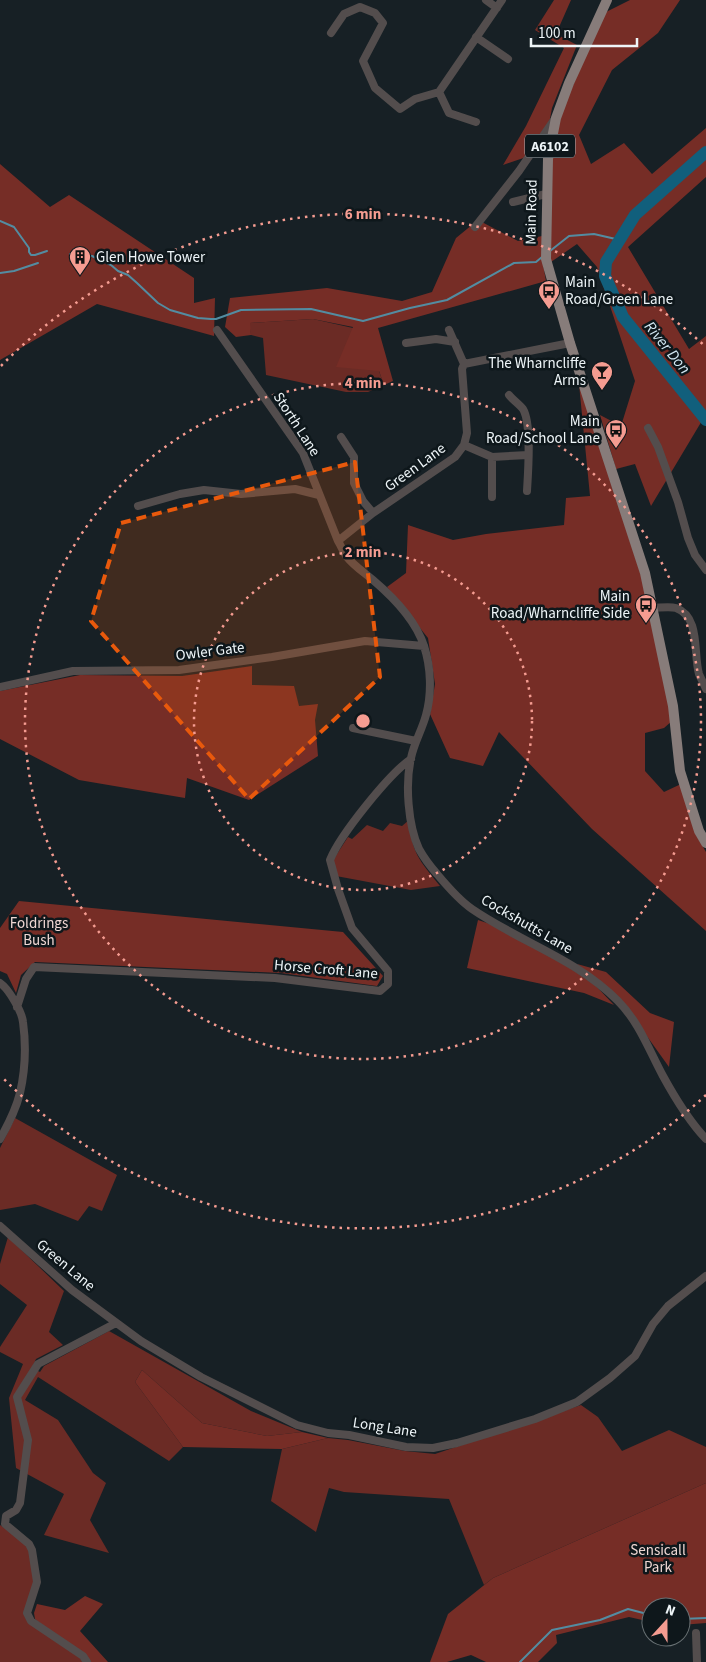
<svg xmlns="http://www.w3.org/2000/svg" width="706" height="1662" font-family="'Source Sans 3',sans-serif">
  <style>
    .green { fill: #6b2b25 }
    .forest { fill: #762d26 }
    .lines { fill: none; stroke-linecap: round; stroke-linejoin: round }
    .stream { stroke: #538ca1; stroke-width: 2 }
    .river { stroke: #115f7c; stroke-width: 12 }
    .minor { stroke: #534d4d; stroke-width: 8 }
    .major { stroke: #877c7a; stroke-width: 10 }
    .marked { fill: #e8590c; fill-opacity: 0.2; stroke: #e8590c; stroke-width: 4; stroke-dasharray: 10 6; stroke-linejoin: round }
    .ring { fill: none; stroke: #f59c91; stroke-width: 2.5; stroke-dasharray: 2.5 5 }
    .labels { text-anchor: middle; stroke-width: 5; stroke-linejoin: round; paint-order: stroke }
    .shield { fill: #0e171b; stroke: #abb2b6; stroke-width: 1 }
    .shield-label { font-size: 14px; font-weight: bold; fill: #eef5f8 }
    .street-label { font-size: 15px; fill: #eef5f8; stroke: #0e171b }
    .poi-label { font-size: 15px; fill: #eef5f8; stroke: #0e171b; text-anchor: end }
    .park-label { font-size: 15px; fill: #efd7d3; stroke: #0e171b }
    .water-label { font-size: 16px; font-style: italic; fill: #d3e8f3; stroke: #0e171b }
    .centre { fill: #f59c91; stroke: #0e171b; stroke-width: 2.5 }
    .ring-label { font-size: 15px; text-anchor: middle; font-weight: bold; fill: #f59c91; stroke: #0e171b; stroke-width: 5; stroke-linejoin: round; paint-order: stroke }
  </style>
  <rect width="100%" height="100%" fill="#172025"/>
  <!-- green -->
  <path class="green" d="M313,319L353,328L379,371L384,385L368,392H346L266,375L263,338L251,335L249,323Z
    M409,820C412,853 419,860 440,886L411,890L336,876L333,860L348,837L352,839L367,825L383,831L390,823L402,826Z
    M15,1118L117,1175L102,1211L89,1206L78,1221L35,1204L0,1210V1148Z
    M8,1237L64,1291L49,1332L63,1345L36,1359L32,1368L40,1372L44,1366L109,1331L251,1411L302,1432L267,1436L202,1423L142,1370L135,1382L183,1447L169,1461L38,1377L25,1400L58,1420L93,1473L106,1483L90,1520L109,1553L44,1535L64,1494L16,1468L9,1398L23,1364L0,1352V1347L27,1305L0,1284V1264Z
    M581,1405L598,1417L622,1451L669,1430L706,1447V1483L493,1578L484,1585L449,1499L344,1492L329,1488L316,1532L271,1501L282,1449L328,1438L348,1440L405,1451L435,1454Z
    M0,1525L28,1544L35,1582L24,1613L85,1662H0Z"/>
  <!-- forest -->
  <path class="forest" d="M554,0H571L556,34L577,45L552,108L544,151L503,165L526,126L564,48L535,30Z
    M630,0H680L658,33L612,70L579,135L591,164L624,143L652,174L706,128V177L628,247L689,349L706,336V414L651,506L635,464L616,469L600,415L621,426L635,381L597,267L577,244L551,262L550,168L559,118L604,13Z
    M0,164L50,207L69,195L194,278V303L215,298L214,336L97,304L0,360Z
    M478,220L518,241L542,236L543,264L546,281L378,328L393,381L384,385L379,371L336,367L353,327L313,319L250,323L251,335L236,337L225,327L230,298L327,288L402,301L432,292L456,238Z
    M579,384L641,575L672,721L664,728L645,733V771L664,792L681,784L696,835L706,852V931L592,829L499,732L483,766L450,758L430,714L435,684L428,638L387,587L406,573L408,525L453,540L486,534L564,525L566,498L590,496Z
    M252,666V685L294,686L299,706L318,704L315,720L318,756L249,800L187,778L185,798L79,780L0,739V691L80,675L182,676Z
    M19,901L343,932L383,976L377,986L281,973L35,962L21,975L16,993L7,974L0,971V928Z
    M478,920L493,925L557,959L595,985L614,1005L584,993L467,968Z
    M577,964L606,972L650,1013L674,1022L669,1067L621,1000Z
    M142,1370L202,1423L267,1436L302,1432L328,1438L282,1449L183,1447L135,1382Z
    M706,1483V1623L681,1625V1607H651V1622L629,1617L556,1635L557,1643L538,1662H486L471,1655L447,1662H430L448,1614L493,1578Z
    M85,1596L103,1604L80,1631L108,1662H87L35,1619L34,1613L37,1604L65,1610Z"/>
  <g class="lines">
    <!-- stream -->
    <path class="stream" d="M0,221L14,227L29,248V252L31,255H35L47,251
      M550,251L569,236L594,234L620,240
      M70,254L92,256L111,265L118,271L128,275L137,283L158,303L170,310L198,318L211,319
      M0,273L14,271L38,263
      M211,319H216L241,310L311,309L363,321L410,308L447,300L514,263L536,262L542,257
      M681,1619L706,1618
      M520,1662L552,1630L600,1620L628,1609L651,1615"/>
    <!-- river -->
    <path class="river" d="M706,152L635,215L606,262L605,276L623,317L706,420"/>
    <!-- minor -->
    <path class="minor" d="M486,0L497,8
      M331,33L344,14L360,7L375,13L383,23L363,61L375,88L400,109L415,99L439,92L502,0
      M476,37L508,59
      M439,92L449,113L476,122
      M513,202L546,194
      M475,227L519,171L554,120
      M217,330L303,453L338,541
      M449,330L464,364
      M406,343L436,339L455,342
      M570,343L464,364L462,369L467,433L464,445L455,457L373,513L338,541C341,546 344,553 347,557C354,566 365,573 373,580C393,597 416,621 424,646C431,667 432,694 426,715C422,730 414,743 411,758C405,784 408,825 419,849C424,858 430,866 437,874C447,886 459,900 472,909C520,942 577,959 618,1001C639,1022 649,1050 663,1076C675,1098 689,1121 706,1139
      M509,395C513,400 519,404 523,409C532,424 528,473 527,491
      M648,428L658,447L678,502L688,538L695,555L706,570
      M341,437L354,457V483L363,501L373,513
      M464,445L492,457L528,455
      M492,497V457
      M138,506L180,494L204,490L241,494L295,489L319,495
      M652,608C659,608 669,606 676,608C701,617 693,654 699,674C701,679 704,684 706,689
      M0,687L73,671L179,670L272,657L365,641L424,646
      M353,728L416,741
      M0,983C9,989 22,1012 23,1022C26,1044 25,1071 20,1093C16,1109 8,1125 0,1139
      M17,1007L26,979L34,967L275,978L380,991L388,984V971L352,928L338,889L330,860C340,835 389,774 411,759
      M0,1226L72,1290L141,1341L201,1377L297,1425L328,1433L349,1435L406,1447L433,1448L457,1443L535,1419L577,1402L610,1378L635,1356L653,1324L668,1306L706,1276
      M696,1633L697,1662
      M87,1662L83,1656L31,1621L27,1613L37,1582L32,1550L29,1544L5,1524L6,1516L16,1510L20,1503L28,1440L17,1397L38,1364L116,1323"/>
    <!-- major -->
    <path class="major" d="M607,0L569,83L556,118L548,159L546,259L570,343L645,573L673,706L680,771L699,831L706,843"/>
  </g>
  <!-- marked area -->
  <path class="marked" d="M355,462L380,677L249,799L91,621L121,523Z"/>
  <!-- distance rings -->
  <g class="ring">
    <circle cx="363" cy="721" r="169"/>
    <circle cx="363" cy="721" r="338"/>
    <path d="M706 1095A507 507 0 0 1 1 1076M1 366A507 507 0 0 1 706 347"/>
  </g>
  <!-- icons -->
  <defs>
    <g id="building-pin" transform="scale(1.125)"><path d="M0 17L-7.5 6A9.5 9.5 0 1 1 7.5 6Z" fill="#f59c91" stroke="#0e171b"/><path d="M-4-6H4V6H1V3H-1V6H-4ZM-2.5-4.3h1.7v1.8h-1.7ZM.8-4.3h1.7v1.8H.8ZM-2.5-1h1.7V.8h-1.7ZM.8-1h1.7V.8H.8Z" fill="#111"/></g>
    <g id="bus-pin" transform="scale(1.125)"><path d="M0 17L-7.5 6A9.5 9.5 0 1 1 7.5 6Z" fill="#f59c91" stroke="#0e171b"/><path d="M-5-6H5V4H4V6H2V4H-2V6H-4V4H-5ZM-3.5-4V0h7V-4ZM-3.5 1.2v1.5H-2V1.2ZM2 1.2v1.5H3.5V1.2Z" fill="#111"/></g>
    <g id="bar-pin" transform="scale(1.125)"><path d="M0 17L-7.5 6A9.5 9.5 0 1 1 7.5 6Z" fill="#f59c91" stroke="#0e171b"/><path d="M-6-5H6L.8 .8V4.5H3.5V6h-7V4.5H-.8V.8Z" fill="#111"/></g>
  </defs>
  <g fill-rule="evenodd">
    <use href="#building-pin" x="80" y="257"/>
    <use href="#bus-pin" x="549" y="291"/>
    <use href="#bar-pin" x="602" y="372"/>
    <use href="#bus-pin" x="616" y="430"/>
    <use href="#bus-pin" x="646" y="605"/>
  </g>
  <g class="labels">
    <!-- shield labels -->
    <rect class="shield" x="525" y="134.5" width="50" height="23" rx="4"/>
    <g class="shield-label">
      <text x="550" y="151">A6102</text>
    </g>
    <!-- street labels -->
    <g class="street-label">
      <text transform="translate(531 212) rotate(-89)" y="5">Main Road</text>
      <text transform="translate(297 424) rotate(57)" y="5">Storth Lane</text>
      <text transform="translate(415 467) rotate(-36)" y="5">Green Lane</text>
      <text transform="translate(210 651) rotate(-7)" y="5">Owler Gate</text>
      <text transform="translate(527 924) rotate(30)" y="5">Cockshutts Lane</text>
      <text transform="translate(326 969) rotate(5)" y="5">Horse Croft Lane</text>
      <text transform="translate(66 1265) rotate(40)" y="5">Green Lane</text>
      <text transform="translate(385 1427) rotate(9)" y="5">Long Lane</text>
    </g>
    <!-- poi labels -->
    <g class="poi-label">
      <text x="96" y="262" text-anchor="start">Glen Howe Tower</text>
      <text x="565" y="287" text-anchor="start">Main<tspan x="565" dy="17">Road/Green Lane</tspan></text>
      <text x="586" y="368">The Wharncliffe<tspan x="586" dy="17">Arms</tspan></text>
      <text x="600" y="426">Main<tspan x="600" dy="17">Road/School Lane</tspan></text>
      <text x="630" y="601">Main<tspan x="630" dy="17">Road/Wharncliffe Side</tspan></text>
    </g>
    <!-- park labels -->
    <g class="park-label">
      <text x="39" y="928">Foldrings<tspan x="39" dy="17">Bush</tspan></text>
      <text x="658" y="1555">Sensicall<tspan x="658" dy="17">Park</tspan></text>
    </g>
    <!-- water labels -->
    <g class="water-label">
      <text transform="translate(668 347) rotate(51)" y="6">River Don</text>
    </g>
  </g>
  <circle cx="363" cy="721" r="8" class="centre"/>
  <g class="ring-label">
    <text x="363" y="219">6 min</text>
    <text x="363" y="388">4 min</text>
    <text x="363" y="557">2 min</text>
  </g>
  <!-- north arrow -->
  <g transform="translate(666 1622) rotate(21)"><circle r="24" fill="#0e171b" stroke="#687073"/>
  <path d="M0-4L9 19L0 12L-9 19Z" fill="#f59c91"/>
  <text y="-8" font-size="14" font-weight="bold" text-anchor="middle" fill="#eef5f8">N</text>
  </g>
  <!-- scale -->
  <path d="M531 38v8h106v-8" fill="none" stroke="#eef5f8" stroke-width="2.5"/>
  <text x="538" y="38" font-size="15" fill="#eef5f8" stroke="#0e171b" stroke-width="4" paint-order="stroke">100 m</text>
</svg>
